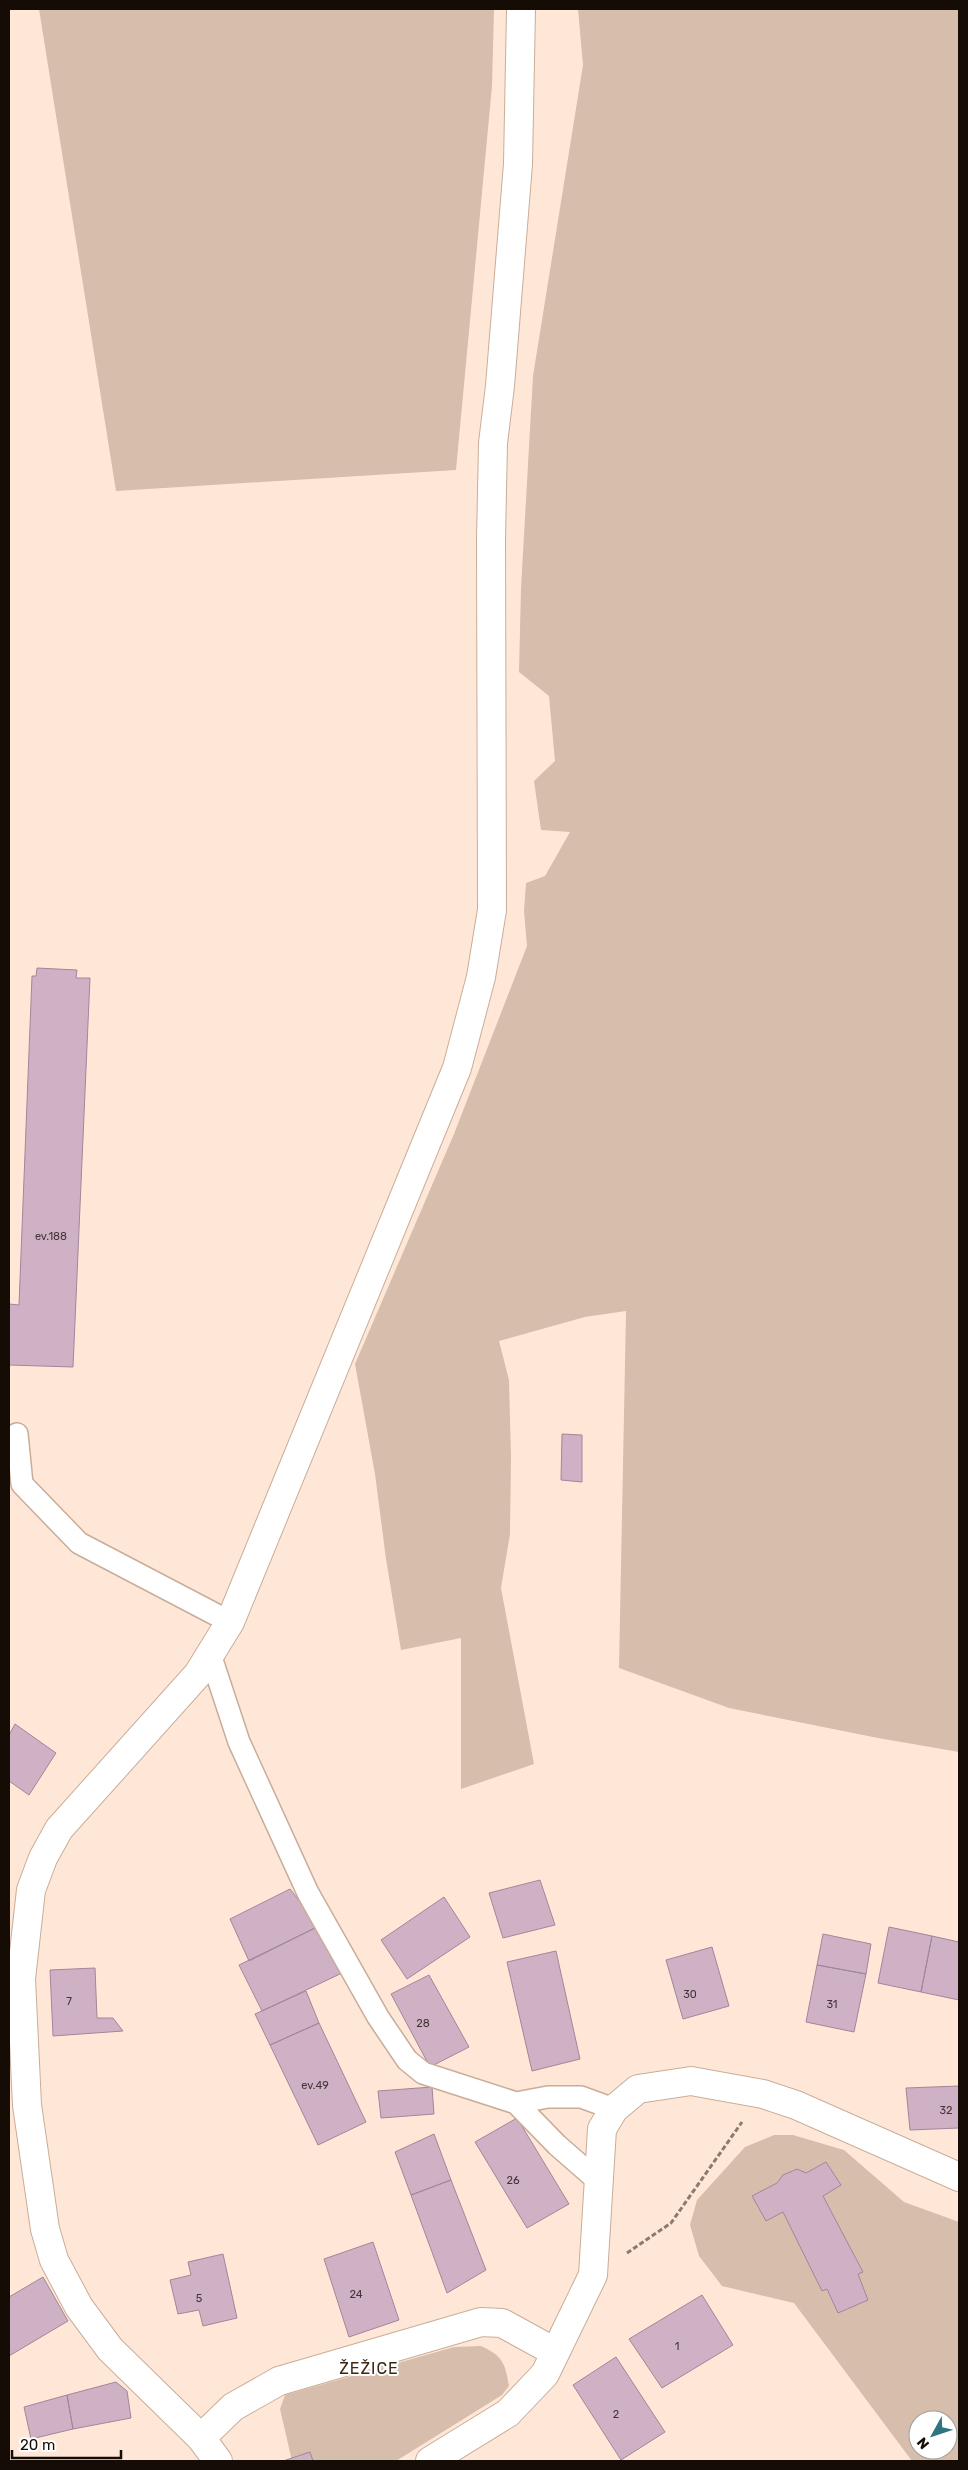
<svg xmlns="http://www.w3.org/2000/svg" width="968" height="2470" font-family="Rubik,sans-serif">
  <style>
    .green { fill: #d6bdac; fill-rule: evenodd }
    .building { fill: #ceb1c4; stroke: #a28699 }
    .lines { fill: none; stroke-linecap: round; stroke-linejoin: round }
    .service-casing { stroke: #c9ad9a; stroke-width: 24 }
    .minor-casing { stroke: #c9ad9a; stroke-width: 30 }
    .tertiary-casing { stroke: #c9ad9a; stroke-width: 30 }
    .path { stroke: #8a7a6f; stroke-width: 3; stroke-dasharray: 5 2.5; stroke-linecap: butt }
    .service { stroke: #fff; stroke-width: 21 }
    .minor { stroke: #fff; stroke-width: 28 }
    .tertiary { stroke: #fff; stroke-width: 28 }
    .labels { text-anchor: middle; stroke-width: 4; stroke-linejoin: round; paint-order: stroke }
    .number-label { font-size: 11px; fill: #433536 }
    .quarter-label { font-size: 16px; letter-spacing: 1px; fill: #3d2717; stroke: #fff }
  </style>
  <rect width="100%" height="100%" fill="#ffe7d7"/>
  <!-- green -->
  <path class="green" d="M39,9H494L492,86L456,470L116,491Z
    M578,9H959V1752L878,1738L729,1708L619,1668L626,1311L585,1317L499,1341L509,1380L511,1457L510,1534L501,1588L534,1764L461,1789V1638L401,1650L386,1559L375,1474L355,1364L454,1134L527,946L524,911L526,883L545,876L570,832L541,830L534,781L555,761L549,696L519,672L521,588L533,376L583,65Z
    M774,2135H793L844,2150L904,2202L959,2222V2461H912L794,2303L722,2286L699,2256L690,2225L697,2200L745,2147ZM918,2420H948V2450H918Z
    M481,2346C503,2356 505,2363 509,2386L502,2395L396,2461H292L280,2409L285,2395L454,2347Z"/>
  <!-- building -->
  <path class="building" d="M37,968L77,970L76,978H90L73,1367L9,1365V1304L19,1305L32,976H36Z
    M562,1434L582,1435V1482L561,1480Z
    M15,1724L56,1753L29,1795L9,1781V1735Z
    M540,1880L555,1925L503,1938L489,1893Z
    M290,1889L319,1926L249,1961L230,1919Z
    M444,1897L470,1937L407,1979L381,1940Z
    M319,1926L342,1973L262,2011L239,1965Z
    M889,1927L932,1936L921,1992L878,1983Z
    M823,1934L871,1944L866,1974L817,1965Z
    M932,1936L959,1942V2000L921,1992Z
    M712,1947L729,2006L683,2019L666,1960Z
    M556,1951L580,2059L532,2071L507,1962Z
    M817,1965L866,1974L854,2032L806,2022Z
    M95,1968L97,2018H113L123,2031L53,2036L50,1970Z
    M429,1975L469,2047L430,2067L391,1994Z
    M306,1991L319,2023L270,2045L255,2014Z
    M319,2023L366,2122L318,2145L270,2045Z
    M959,2086V2128L910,2130L906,2088Z
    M432,2087L434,2114L381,2118L378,2091Z
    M517,2118L569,2204L527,2228L475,2142Z
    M434,2134L451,2180L411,2195L395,2152Z
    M826,2162L841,2185L823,2196L863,2272L858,2274L868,2300L838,2313L827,2289L822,2291L783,2212L766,2221L752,2196L777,2183L783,2175L797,2169L806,2173Z
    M451,2180L486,2270L447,2293L411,2195Z
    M373,2242L399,2320L349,2337L324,2259Z
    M223,2254L237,2318L203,2326L199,2310L178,2314L170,2280L191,2275L188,2262Z
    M43,2277L68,2321L9,2356V2297Z
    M702,2295L733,2345L662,2388L629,2339Z
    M616,2357L665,2432L621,2460L573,2385Z
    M116,2382L127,2391L131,2418L73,2429L67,2395Z
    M67,2395L73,2429L31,2439L24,2407Z
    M310,2452L313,2461H283Z"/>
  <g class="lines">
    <!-- service casing -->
    <g class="service-casing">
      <path id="service" d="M17,1434L22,1484L79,1543L230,1622
        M210,1654L239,1742L308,1893L378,2017L407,2060L423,2073L516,2103L557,2145L597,2180
        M516,2103L548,2097H581L614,2109"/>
    </g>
    <!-- minor casing -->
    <g class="minor-casing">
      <path id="minor" d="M201,2438L233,2407L279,2381L481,2322L502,2323L555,2352"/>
    </g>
    <!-- tertiary casing -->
    <g class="tertiary-casing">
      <path id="tertiary" d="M218,2461L201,2438L110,2349L79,2307L54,2260L45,2229L27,2105L21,1979L31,1890L43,1858L59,1829L198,1674L230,1622L457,1068L481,977L492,910L491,539L493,443L500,386L518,164L521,9
        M430,2461L508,2413L545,2374L593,2275L602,2129L614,2109L638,2089L691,2081L763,2094L796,2105L959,2177"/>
    </g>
    <!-- path -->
    <path class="path" d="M627,2253L671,2223L742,2122"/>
    <!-- service -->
    <use href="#service" class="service"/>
    <!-- minor -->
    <use href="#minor" class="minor"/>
    <!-- tertiary -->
    <use href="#tertiary" class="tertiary"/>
  </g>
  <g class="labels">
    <!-- number labels -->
    <g class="number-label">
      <text x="51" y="1240">ev.188</text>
      <text x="690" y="1998">30</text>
      <text x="69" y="2005">7</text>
      <text x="832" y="2008">31</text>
      <text x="423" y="2027">28</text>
      <text x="315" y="2089">ev.49</text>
      <text x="946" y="2114">32</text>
      <text x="513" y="2184">26</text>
      <text x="356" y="2298">24</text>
      <text x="199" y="2302">5</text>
      <text x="677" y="2350">1</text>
      <text x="616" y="2418">2</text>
    </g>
    <!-- quarter labels -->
    <g class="quarter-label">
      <text x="369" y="2374">ŽEŽICE</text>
    </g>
  </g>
  <!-- border -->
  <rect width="968" height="2470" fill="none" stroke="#150c06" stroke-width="20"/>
  <!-- north arrow -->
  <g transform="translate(933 2435) rotate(230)"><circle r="24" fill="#ffffff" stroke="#a19e9b"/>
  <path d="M0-4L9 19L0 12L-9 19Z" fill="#2e7481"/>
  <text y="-8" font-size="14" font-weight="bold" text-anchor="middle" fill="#150c06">N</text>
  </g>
  <!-- scale -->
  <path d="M12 2450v8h109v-8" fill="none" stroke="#150c06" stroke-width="2.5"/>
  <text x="20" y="2450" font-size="15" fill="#150c06" stroke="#ffffff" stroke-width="4" paint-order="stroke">20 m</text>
</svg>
